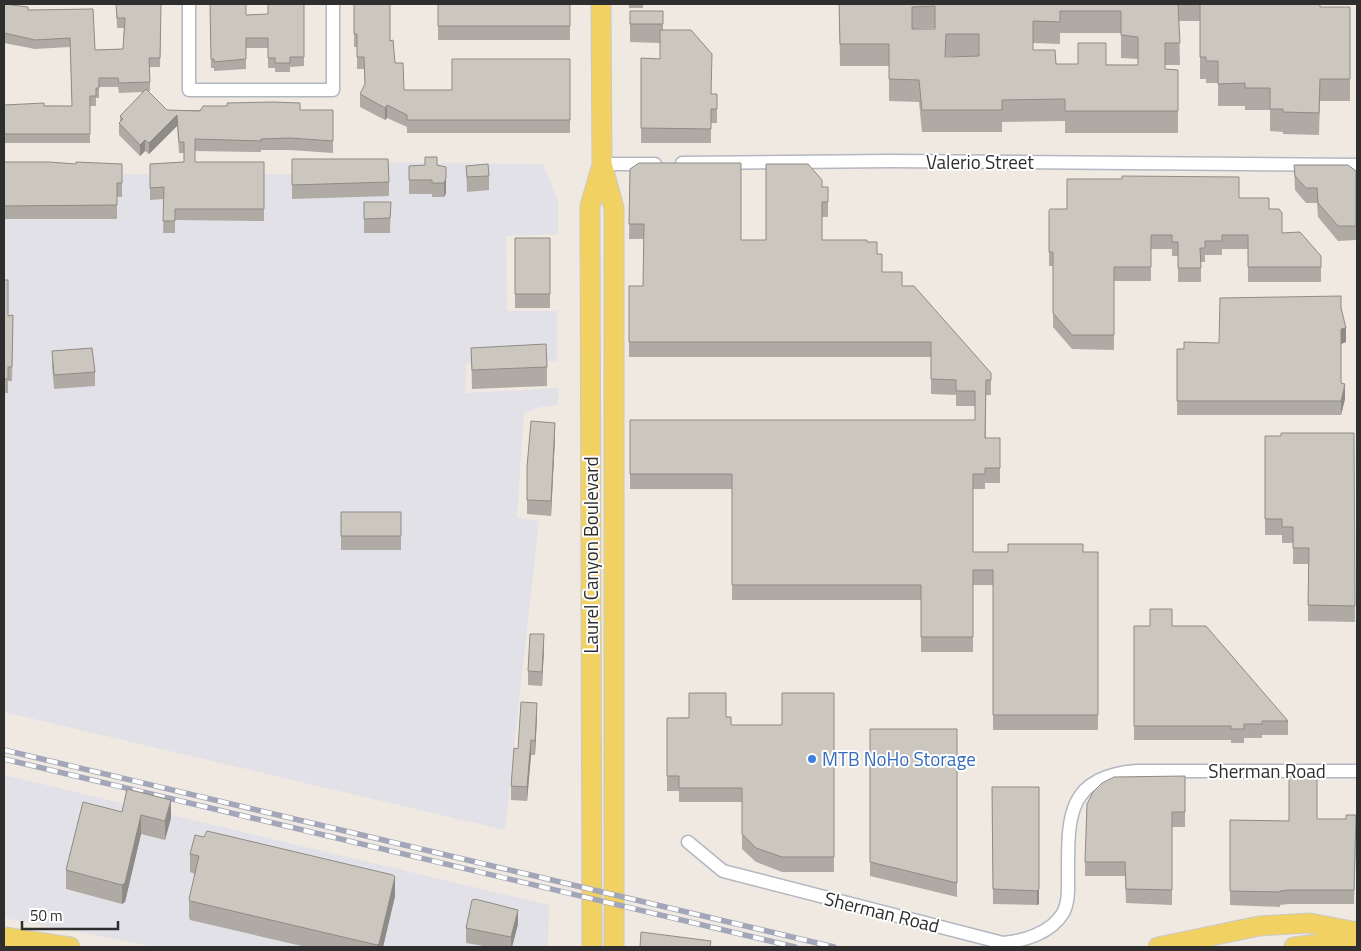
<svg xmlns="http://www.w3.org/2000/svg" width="1361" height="951" font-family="'Titillium Web',sans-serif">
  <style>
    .industrial { fill: #e3e1e8 }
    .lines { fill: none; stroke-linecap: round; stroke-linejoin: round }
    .street-casing { stroke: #b4b7c1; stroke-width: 15 }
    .primary-casing { stroke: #c9c9c9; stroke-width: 21 }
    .street { stroke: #fff; stroke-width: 12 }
    .primary { stroke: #f2d163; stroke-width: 19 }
    .rail-casing { stroke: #a3a6b8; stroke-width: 5.5 }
    .rail { stroke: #fff; stroke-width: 4; stroke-dasharray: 11; stroke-linecap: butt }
    .wall { fill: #afaba4; fill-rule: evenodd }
    .shaded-wall { fill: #8e8b86 }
    .building { fill: #cbc7bf; stroke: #8e8b86; fill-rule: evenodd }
    .shop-dot { fill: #3f7fe0; stroke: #fff; stroke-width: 2 }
    .labels { text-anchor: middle; stroke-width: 4; stroke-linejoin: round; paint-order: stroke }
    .street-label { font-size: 19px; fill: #2e2e2e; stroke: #fff }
    .shop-label { font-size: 19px; fill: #366cbe; stroke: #fff; text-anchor: start }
  </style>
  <rect width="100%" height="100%" fill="#efe9e1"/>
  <!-- industrial -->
  <path class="industrial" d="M364,162L543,164L558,201V234L506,236L507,311H557V361L466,364L465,393L559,388L558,405L541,407L524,413L517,518L539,521L505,830L4,712V174H364Z
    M4,775L549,905L548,947H157L4,918Z"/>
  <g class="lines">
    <!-- street casing -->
    <g class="street-casing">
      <path id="street" d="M189,4V90H333V4
        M682,163L891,161L1357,165
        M602,164H655
        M688,842L723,871L1003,943C1024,941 1051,933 1063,913C1069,902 1068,888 1068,875C1068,818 1066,776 1137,771H1357"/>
    </g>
    <!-- primary casing -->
    <g class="primary-casing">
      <path id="primary" d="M601,4L602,164L614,208V947
        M4,937L70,947
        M592,947L590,206L602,165
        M1158,947L1259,926L1310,923L1357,932
        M1294,947L1357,939"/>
    </g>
    <!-- street -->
    <use href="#street" class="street"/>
    <!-- primary -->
    <use href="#primary" class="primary"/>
    <!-- rail casing -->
    <g class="rail-casing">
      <path id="rail" d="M4,750L834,947
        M4,759L795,947"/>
    </g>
    <!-- rail -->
    <use href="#rail" class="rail"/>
  </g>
  <!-- wall -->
  <path class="wall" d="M4,4L28,10L95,50L123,49L124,28H117L116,4L161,30L160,67H150V91H148L167,110H333V153L290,150H261V152L195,151V162H264V221L175,220V233H163L164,199L150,200V164L184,162V153H179L177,126L149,154L145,151L140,156L119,135V123L120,122V116L144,92L119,93L118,87H99V98H96V106H90V143H4V105L72,106L70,47L35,49L4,43Z
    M210,4L246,15L268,14L304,4V66L290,67V72H275V68H268V48H246V69L214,71V68H211Z
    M354,4L390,41L395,63L404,90H452L570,59V133H407V127L387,118L385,120L360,107V94L365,85L364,69H357V47H354Z
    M438,4H570V40H438Z
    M629,4H643V8H629Z
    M839,4H1320V7H1350V101H1320L1319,135L1283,134V132L1270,131V110H1245V106H1218V83H1206V79H1200V21H1179L1180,65H1165V69L1178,70V133H1065V121L1002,122V132H922L919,102L889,101V66H840ZM935,28V29H912ZM1060,33H1121V58L1138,59V65L1056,64L1033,50V43L1060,44ZM946,56H974L945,57Z
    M630,11H663V30L711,94H717V123H711V143H641V58L660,59V43L630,42Z
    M292,159L389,182V196L292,199Z
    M4,162L76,164H122V197H117V219H4Z
    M437,165L446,167V193L444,197H432V194H409V166Z
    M1294,165L1356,171V240L1338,241L1318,217L1317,203H1306L1295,190Z
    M466,166L489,176V190L467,192Z
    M630,169L741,240H766L822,187H828V217H822V240L867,242L877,254L882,272L902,286L991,373V395H986V438H1000V483H985V489H973V552H1098V730H993V585H973V652H921V600H732V489H630V420H975V406H956V395L931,394V357H629V286H643L644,239H629Z
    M1239,198L1269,209L1282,233L1321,256V282H1248V249H1222V255H1205V262H1201V282H1178V256H1172V249H1151V281H1114V350L1072,349L1053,327V266H1049V211L1067,209Z
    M364,202H391L390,233H364Z
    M515,238H550V308H515Z
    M4,280L8,316L13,315L12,381H8V393H4Z
    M1341,308L1346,342L1341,344V383L1345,399L1341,415H1177V349H1184L1219,343Z
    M471,348L547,367V386L472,389Z
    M52,351L95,372V386L54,389L52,366Z
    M1354,433L1355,622L1308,621V564H1293V543H1282V535H1265V436H1281Z
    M555,437L551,516L527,514V467Z
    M341,512H401V550H341Z
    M1134,626H1172L1288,721V735H1262V738H1244V743H1231V740H1134Z
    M544,648L542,686L528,685V671Z
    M834,693V872H782L756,862L742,849V802H679V791H667V718L726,717L731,725H782Z
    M537,717L535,755H531L527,801L511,800V786L518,749Z
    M870,729H957V897L870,876Z
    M1185,776V827H1172V905L1126,903L1125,876H1085V862Z
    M992,787H1039V904L1037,905L993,904Z
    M122,812L171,818L165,840L141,834L125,902L122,904L66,889V870Z
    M1317,819L1356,830L1354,904H1289L1280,905V907L1230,905V820L1289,821Z
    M190,854L395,896L383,947H306L190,920L189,917V899L195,874L190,872Z
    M518,924L512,947H489L466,943V928Z"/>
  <!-- shaded-wall -->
  <path class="shaded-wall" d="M387,105V118L385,120V108Z
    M177,115V126L149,154V143Z
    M145,140V151L140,156V145Z
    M446,178V193L444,197V183Z
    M1346,328V342L1341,344V329Z
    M1345,384V399L1341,415V401Z
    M555,423V437L551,516V501Z
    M544,634V648L542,686V672Z
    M537,703V717L535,755V741Z
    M531,740V755L527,801V787Z
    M171,800V818L165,840V821Z
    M141,815V834L125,902L122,904V885Z
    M395,877V896L383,947H377Z
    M1039,889V904L1037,905V891Z
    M518,910V924L512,947H511V937Z"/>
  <!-- building -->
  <path class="building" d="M4,4L28,7V10L93,9L95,50L123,49L125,18H117L116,4H161L160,58H149L150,82L119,83L118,78H99V88H96V96H90V134H4V105L44,103V106H72L70,38L35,40L4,33Z
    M210,4H246V15L268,14V4H304V57H290V63H275V58H268V38H246V59L214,62V59H211Z
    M354,4H390V41L393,40L395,63H403L404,90H452V59H570V120H407V115L387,105L385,108L360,94L365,84L364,57H357V34H354Z
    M438,4H570V26H438Z
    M839,4H1178L1180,43H1165V69L1178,70V111H1065V99L1002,100V110H922L919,80L889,79V44H840ZM935,6V29H912V7ZM1060,11H1121V35L1138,37V65H1106V43H1078V64H1056L1055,50H1033V21L1060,22ZM946,34H979V56L945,57Z
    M1200,4H1320V7H1350V79H1320L1319,113L1283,112V109H1270V88H1245V83L1218,84V61H1206V57H1200Z
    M630,11H663V24H630Z
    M660,30H691L712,54L711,94H717V109H711V129L641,128V58L660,59Z
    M146,89L167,110L200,111L203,106H227V103L272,102L300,103V110H333V141L290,138L261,139V141L195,139V162H264V209H175V221H163L164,187L150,188V164L184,162V142H179L177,115L149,143L145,140L140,145L119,123L123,119L120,116Z
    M425,157H437V165L446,167V178L444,183H432V180H409V166L425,165Z
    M292,159H388L389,182L292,185Z
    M4,162H49L76,164V162L122,164V183H117V205L4,206Z
    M639,163H741V240H766V164H808L822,180V187H828V202H822V240H867V242H877V254H882V272H902V286H914L991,373V380H986L985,438H1000V468H985V474H973V552H1008V544H1083V552H1098V715H993V570H973V637H921V585H732V474H630V420H975V391H956V380L931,379V342H629V286H643L644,224H629L630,169Z
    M488,164L489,176L467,177L466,166Z
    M1294,165H1348L1356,171V226H1338L1318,203L1317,188H1306L1295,176Z
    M1122,176L1239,177V198H1269V209H1279L1282,213V233L1300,232L1321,256V267H1248V235H1222V241H1205V248H1200L1201,268H1178V242H1172V235H1151V267H1114V335H1072L1053,313V252H1049V211L1050,209H1067V179H1122Z
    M364,202H391L390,218L364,219Z
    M515,238H550V294H515Z
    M4,280H8V316L13,315L12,367H8V379H4Z
    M1341,296V308L1346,328L1341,329V383L1345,384L1341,401H1177V349H1184V342L1219,343L1220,298Z
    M546,344L547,367L472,370L471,348Z
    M92,348L95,372L54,375L52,351Z
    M531,421L555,423L551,501L527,500V467Z
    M1281,433H1354L1355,606L1308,605L1309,548H1293V527H1282V519H1265V436H1281Z
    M341,512H401V536H341Z
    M1150,609H1172V626H1206L1288,721H1262V724H1244V729H1231V726H1134V626H1150Z
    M530,634H544L542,672L528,671Z
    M689,693H726V717H731V725H782V693H834V857H782L756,848L742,834V788H679V776H667V718H689Z
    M521,702L537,703L535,741L531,740L527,787L511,786L514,748L518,749Z
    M870,729H957V883L870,862Z
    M1185,776V812H1172V890L1126,889L1125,862H1085L1087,804L1093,792L1102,783L1114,777Z
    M1289,776H1317V819H1346V815H1356L1354,890H1289L1280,891V892L1230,891V820L1289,821Z
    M992,787H1039V889L1037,891L993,889Z
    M127,789L171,800L165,821L141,815L125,883L122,885L66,870L83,802L122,812Z
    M207,831L393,875L395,877L379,944L377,945L190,901L189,899L199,856L190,854L195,835L204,837Z
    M475,899L518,910L511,937L466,928L472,900Z
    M641,932L711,941L710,947H640Z"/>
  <!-- markers -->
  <circle class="shop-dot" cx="812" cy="759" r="5"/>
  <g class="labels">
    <!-- street labels -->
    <g class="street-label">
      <text x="980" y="169">Valerio Street</text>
      <text transform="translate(591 555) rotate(-90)" y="7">Laurel Canyon Boulevard</text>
      <text x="1267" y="778">Sherman Road</text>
      <text transform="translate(882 912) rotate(14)" y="7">Sherman Road</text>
    </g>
    <!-- shop labels -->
    <g class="shop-label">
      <text x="822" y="766">MTB NoHo Storage</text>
    </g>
  </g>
  <!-- border -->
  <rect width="1361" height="951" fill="none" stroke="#2e2e2e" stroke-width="10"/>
  <!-- scale -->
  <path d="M22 921v8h96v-8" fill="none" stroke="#2e2e2e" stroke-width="2.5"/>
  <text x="30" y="921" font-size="15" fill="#2e2e2e" stroke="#ffffff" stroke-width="4" paint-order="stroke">50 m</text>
</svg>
